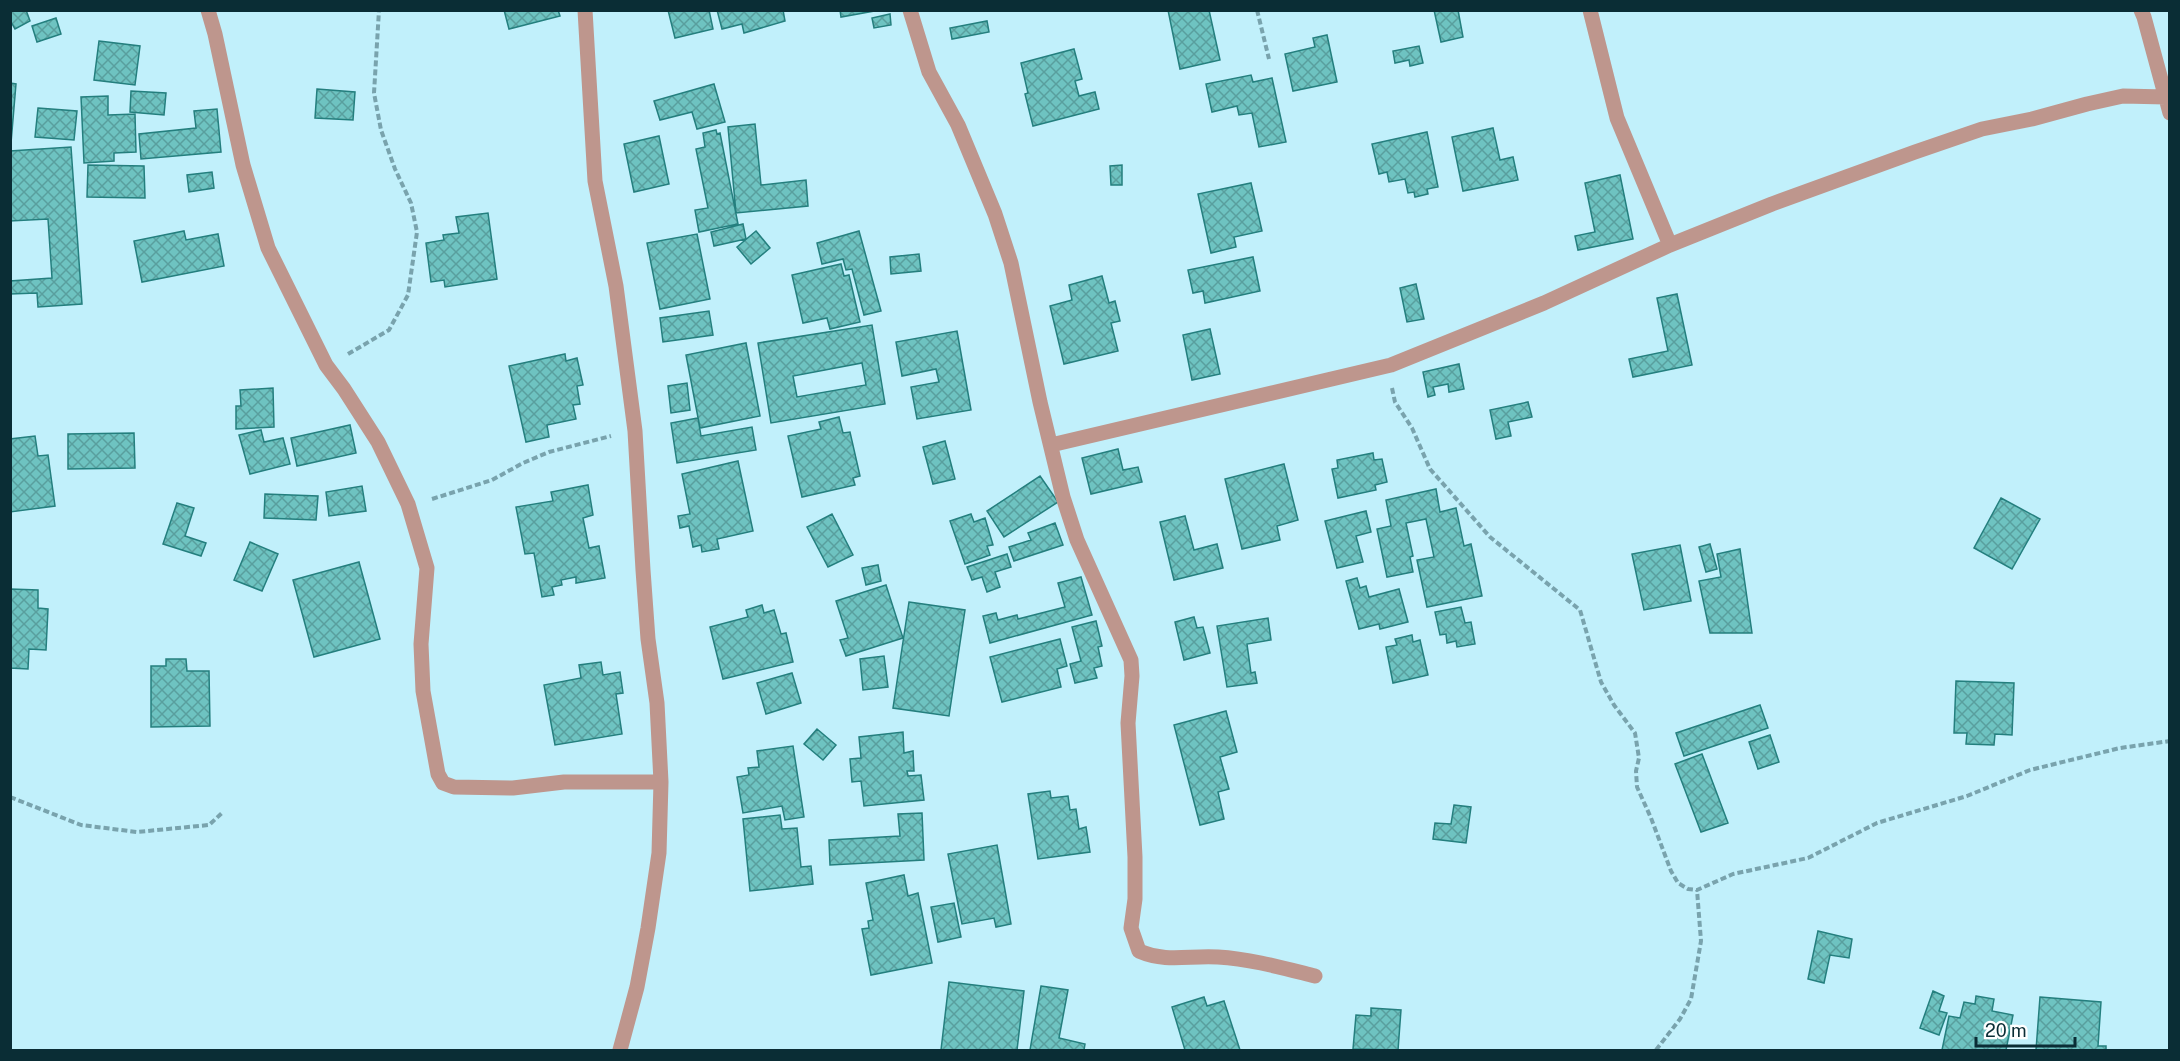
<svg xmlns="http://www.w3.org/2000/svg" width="2180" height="1061" font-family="'Public Sans',sans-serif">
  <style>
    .building { fill: url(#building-cross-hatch); stroke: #247f7e; stroke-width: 1.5; fill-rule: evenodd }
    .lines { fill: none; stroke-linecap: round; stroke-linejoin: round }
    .path { stroke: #79a3ad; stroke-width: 4; stroke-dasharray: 6 3; stroke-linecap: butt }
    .street { stroke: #be968d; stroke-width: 15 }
  </style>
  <defs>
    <pattern id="building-cross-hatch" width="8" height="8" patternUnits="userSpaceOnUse" patternTransform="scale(1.5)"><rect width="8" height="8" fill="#6ec3c1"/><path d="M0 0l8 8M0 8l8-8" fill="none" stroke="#599f9e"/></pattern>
  </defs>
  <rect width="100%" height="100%" fill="#c1f0fb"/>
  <!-- building -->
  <path class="building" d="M26,10L30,21L15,29L10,20V11Z
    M504,10H558L560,16L509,29Z
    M668,10H709L713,29L675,38Z
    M717,10H783L785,21L744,33L742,24L722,29Z
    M840,10H880L841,17Z
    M1168,10H1209L1220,60L1180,69Z
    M1434,10H1458L1463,37L1441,42Z
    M890,14L891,25L874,28L872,18Z
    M56,18L61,34L37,42L32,26Z
    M987,21L989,32L952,39L950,28Z
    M1327,35L1337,82L1293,91L1285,54L1315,47L1313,38Z
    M99,41L140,46L135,85L94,80Z
    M1419,46L1423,63L1410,66L1409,60L1395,63L1393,51Z
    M1074,49L1082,79L1075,81L1079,96L1095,92L1099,109L1033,126L1025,94L1028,93L1021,63Z
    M1251,75L1253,82L1272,78L1286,142L1259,147L1252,113L1239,115L1237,106L1212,112L1206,84Z
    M10,83L16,84L11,143H10Z
    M714,84L725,122L697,129L692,112L660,120L654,101Z
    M317,89L355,92L353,120L315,118Z
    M131,91L166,93L164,115L130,112Z
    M108,96V115L135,114L136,152L114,153V161L84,163L81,97Z
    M38,108L77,111L74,140L35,137Z
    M217,109L221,152L141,159L139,134L196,128L194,111Z
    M755,124L761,185L806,180L808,206L736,213L728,127Z
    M1493,128L1500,160L1513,157L1518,180L1463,191L1452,137Z
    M716,130L717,134L720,133L738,224L699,232L695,210L708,208L696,149L705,147L703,133Z
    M1427,132L1438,187L1427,189L1428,194L1415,197L1414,192L1408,193L1405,179L1389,182L1387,172L1379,174L1372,144Z
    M659,136L669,184L634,192L624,144Z
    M71,147L82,304L38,307L37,293L10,294V281L52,278L48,219L10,221V151Z
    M88,165L144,166L145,198L87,197Z
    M1122,165V185H1111L1110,166Z
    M212,172L214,188L189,192L187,175Z
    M1620,175L1633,239L1578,250L1575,236L1595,232L1585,183Z
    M1251,183L1262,231L1234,237L1236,247L1211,253L1198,194Z
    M488,213L497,279L445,287L444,280L431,282L426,243L444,240L443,235L459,233L456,217Z
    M743,224L746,239L714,246L711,232Z
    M184,231L186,240L218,234L224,266L142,282L134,241Z
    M756,231L770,248L751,264L737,247Z
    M859,231L881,311L864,315L852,269L846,270L843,259L822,264L817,243Z
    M697,234L710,299L660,309L647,243Z
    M919,254L921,271L891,274L890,257Z
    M1253,257L1260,291L1205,303L1203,291L1193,293L1188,270Z
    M841,264L844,276L849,275L860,322L830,329L827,318L803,323L792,275Z
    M1102,276L1109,303L1115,301L1120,321L1111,323L1118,351L1064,364L1050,306L1072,300L1069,285Z
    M1416,284L1424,319L1407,322L1400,288Z
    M1677,294L1692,365L1633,377L1629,359L1668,351L1657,298Z
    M709,311L713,335L663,342L660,318Z
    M872,325L885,404L771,423L758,343ZM862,363L866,385L797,397L793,376Z
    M1210,329L1220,374L1192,380L1183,335Z
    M957,331L971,410L917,419L911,387L939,382L936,369L902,376L896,342Z
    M746,343L760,416L700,428L686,355Z
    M565,354L566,361L577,358L583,385L577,386L580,404L573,405L576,419L547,425L549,437L526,442L509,366Z
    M1459,364L1464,389L1449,392L1448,384L1433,387L1435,395L1428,397L1423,372Z
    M687,383L690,410L671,413L668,386Z
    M273,388L274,427L236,429V406H241L240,390Z
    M1528,402L1532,417L1508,422L1511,436L1496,439L1490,410Z
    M839,417L843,433L850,432L860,476L853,478L855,485L802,497L788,436L821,429L819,422Z
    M698,418L701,436L752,427L756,450L677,463L671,423Z
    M350,425L356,453L297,466L291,438Z
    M261,430L264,442L283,438L290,464L250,474L239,435Z
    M134,433L135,468L68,469V434Z
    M35,436L38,456L48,455L55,506L10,512V439Z
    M945,441L955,479L933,484L923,447Z
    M1118,449L1123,470L1138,467L1142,482L1091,494L1082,458Z
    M1373,453L1374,460L1382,459L1387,482L1375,485L1376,490L1338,498L1332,469L1338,468L1337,460Z
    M738,461L753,531L717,539L719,549L702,552L701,545L693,547L689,526L680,528L678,516L690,514L682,474Z
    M1284,464L1298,520L1277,526L1280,540L1242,549L1225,479Z
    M1040,476L1058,502L1004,537L987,511Z
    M588,485L593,515L583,518L589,548L599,546L605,578L576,583V577L561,580L562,585L552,587L554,595L542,597L534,553L525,554L516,507L553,501L551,492Z
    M362,486L366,511L329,516L326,492Z
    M1436,489L1440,512L1456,508L1464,546L1471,544L1482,596L1427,607L1417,560L1434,557L1426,519L1406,523L1413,556L1410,557L1413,572L1387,577L1377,529L1391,526L1386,500Z
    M265,494L318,496L316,520L264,518Z
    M2001,498L2040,519L2012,569L1974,548Z
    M177,503L194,508L185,536L206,543L201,556L163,544Z
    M1366,511L1371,532L1356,536L1363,562L1337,568L1325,521Z
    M832,514L853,555L828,567L807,527Z
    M971,514L974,522L985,518L993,545L987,546L990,555L965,564L950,521Z
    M1185,516L1194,550L1217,544L1223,568L1174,580L1160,522Z
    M1055,523L1063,545L1014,561L1009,547L1031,540L1028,533Z
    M250,542L278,554L262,591L234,580Z
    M1710,544L1717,569L1706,572L1699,547Z
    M1680,545L1691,601L1644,610L1632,554Z
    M1740,549L1752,633H1710L1699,581L1721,577L1717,554Z
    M1007,554L1011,567L995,572L1000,587L987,592L982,577L972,580L967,567Z
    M359,562L380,639L314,657L293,580Z
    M878,565L881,581L866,585L862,568Z
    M1081,577L1092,615L990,643L983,616L996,613L998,620L1017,615L1018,619L1065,607L1058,583Z
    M1357,578L1360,588L1366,586L1369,597L1399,589L1408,622L1380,629L1379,624L1359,629L1346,581Z
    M886,585L903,638L846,656L840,640L848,638L836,601Z
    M10,589L38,590V608L48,609L46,650L29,649L28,669L10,668Z
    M909,602L965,610L949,716L893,708Z
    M762,605L764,613L774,610L781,634L786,633L793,662L723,679L710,627L748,617L746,610Z
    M1461,607L1465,623L1471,622L1475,644L1457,647L1456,641L1447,643L1446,634L1440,635L1435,612Z
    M1194,617L1197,628L1203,627L1210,653L1184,660L1175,622Z
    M1268,618L1271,640L1247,644L1251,673L1255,672L1257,683L1227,687L1217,626Z
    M1096,621L1102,646L1098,647L1102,666L1094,668L1097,678L1075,683L1070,664L1081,661L1072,627Z
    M1412,635L1413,642L1420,640L1428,675L1393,683L1386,647L1397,645L1395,639Z
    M1060,639L1067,666L1057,669L1061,687L1002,702L990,657Z
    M884,656L888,687L863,690L860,659Z
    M166,659H186L187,671H209L210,726L151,727V666H166Z
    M601,662L603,675L620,672L623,693L616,694L622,734L555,745L544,685L581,678L579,665Z
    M792,673L801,703L766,714L757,683Z
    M1956,681L2014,683L2012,735L1995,734L1994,745L1966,744L1967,733H1954Z
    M1760,705L1768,728L1684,756L1676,733Z
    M1226,711L1237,752L1220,757L1229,789L1218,792L1224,819L1200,825L1174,725Z
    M817,729L836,745L823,760L804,744Z
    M903,732L904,753L913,751L914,771H907L908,776L921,775L924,800L864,806L861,781L852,782L850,759L861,758L859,737Z
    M1770,735L1779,762L1758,769L1749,742Z
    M793,746L804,817L785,820L782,806L743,813L737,777L749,775L748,768L759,767L757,751Z
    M1702,754L1728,823L1701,832L1675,764Z
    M1050,791L1051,798L1068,796L1070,810L1076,809L1079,829L1086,827L1090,852L1038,859L1028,794Z
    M1454,805L1471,807L1466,843L1433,839L1435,823L1451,824Z
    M922,813L924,860L830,865L829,840L900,836L898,814Z
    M780,815L782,829L797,828L801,867L811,866L813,884L750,891L743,819Z
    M997,845L1011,924L996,927L994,918L962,924L948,854Z
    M904,875L908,896L918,893L932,963L871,975L862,929L869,928L868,921L873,920L866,883Z
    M954,903L961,937L938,942L931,907Z
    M1818,931L1852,939L1849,958L1830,955L1824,983L1808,979Z
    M949,982L1024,991L1017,1050H941Z
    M1041,986L1068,990L1059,1038L1085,1044L1084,1050H1030Z
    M1933,991L1944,996L1939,1011L1947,1013L1939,1035L1920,1028Z
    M1976,996L1994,999L1992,1011L2013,1015L2006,1050H1942L1949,1016L1960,1018L1964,1002L1975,1004Z
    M1204,997L1207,1006L1224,1001L1240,1050H1185L1172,1007Z
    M2040,997L2101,1002L2098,1046H2106V1050H2036Z
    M1371,1008L1401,1010L1398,1050L1353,1049L1356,1015L1371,1016Z"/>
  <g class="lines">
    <!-- path -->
    <path class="path" d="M1257,10L1269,59
      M348,354L389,330L408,295L417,232L411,203L395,169L381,130L374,93L379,10
      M1392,388L1395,402L1412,428L1430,469L1490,537L1580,610L1601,682L1614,705L1635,733L1639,758L1636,771L1637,787L1651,818L1671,871L1678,883L1688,889L1697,890L1733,874L1808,858L1877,823L1967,796L2030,770L2120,748L2170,741
      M432,499L492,480L523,463L549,452L611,436
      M10,797L81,825L137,832L209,825L222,813
      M1656,1050L1680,1019L1691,999L1701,941L1697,890"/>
    <!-- street -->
    <path class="street" d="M208,10L215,34L243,165L268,248L326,365L344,389L378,442L408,504L427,568L421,644L423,691L438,774L443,783L454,787L513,788L564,782H661
      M585,10L595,181L616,286L635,431L643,570L648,639L657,703L661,782L659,853L648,928L637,987L620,1050
      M910,10L929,72L958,125L995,214L1011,263L1040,402L1063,497L1077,540L1131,660L1132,676L1128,723L1135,857V899L1131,928L1139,951C1167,963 1189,955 1218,957C1251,959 1283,968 1315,976
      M1590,10L1617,118L1670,245
      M2141,10L2144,17L2170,113
      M1051,445L1391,365L1544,303L1670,245L1772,204L1915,152L1982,129L2032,119L2087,104L2123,96L2166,97"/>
  </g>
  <!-- border -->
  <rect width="2180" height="1061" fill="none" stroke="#0a2d35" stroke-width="24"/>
  <!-- scale -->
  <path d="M1976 1037v9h99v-9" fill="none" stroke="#0a2d35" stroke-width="3"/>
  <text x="1985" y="1037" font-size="18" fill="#0a2d35" stroke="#ffffff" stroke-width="4.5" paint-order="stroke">20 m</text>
</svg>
